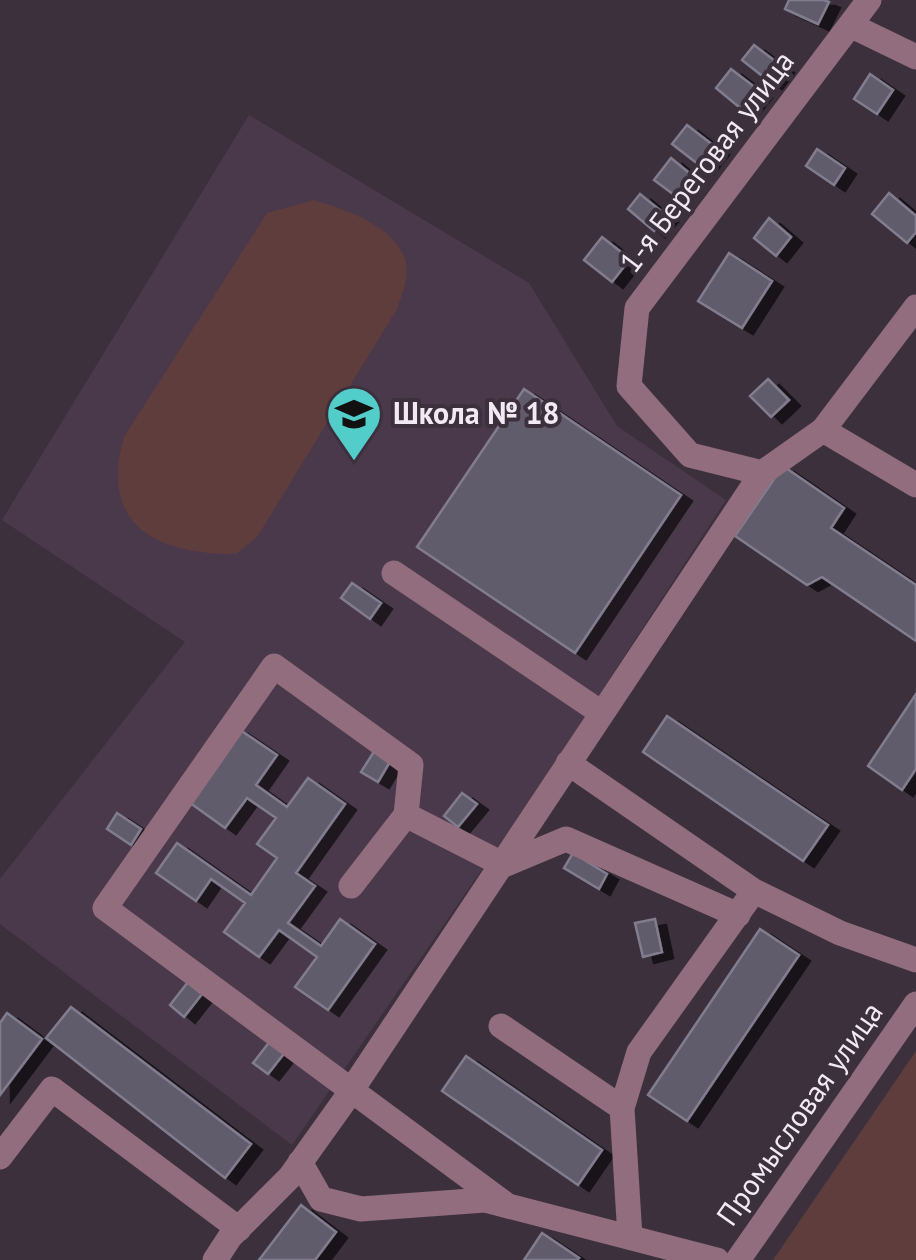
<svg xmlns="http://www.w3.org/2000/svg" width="916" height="1260" font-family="'PT Sans',sans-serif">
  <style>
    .built { fill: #4a394a }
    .green { fill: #603d3d }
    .building { fill: #605b6c; stroke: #817d8e; stroke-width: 2.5; filter: url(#shadow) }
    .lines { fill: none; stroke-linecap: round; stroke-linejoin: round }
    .minor { stroke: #916d7d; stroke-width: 25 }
    .labels { text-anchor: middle; stroke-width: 8; stroke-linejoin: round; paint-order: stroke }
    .street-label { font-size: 30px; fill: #f2eaf2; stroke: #3c303d }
    .poi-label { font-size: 30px; font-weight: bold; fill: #f2eaf2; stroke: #3c303d; text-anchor: start }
  </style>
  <defs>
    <filter id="shadow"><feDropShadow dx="11" dy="6" stdDeviation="0" flood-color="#0009"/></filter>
  </defs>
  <rect width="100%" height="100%" fill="#3c303d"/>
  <!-- built -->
  <path class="built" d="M249,115L529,283L617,426L726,500L543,781L292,1145L0,924V879L185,642L2,520Z"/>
  <!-- green -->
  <path class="green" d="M314,200C347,210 413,231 406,278C405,288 400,299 397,309L257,537L236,554C156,554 99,526 124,437L267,213Z
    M916,1051V1260H773Z"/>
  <!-- building -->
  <path class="building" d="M789,0H824L829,2L818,24L785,9Z
    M754,45L783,67L771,83L742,60Z
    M731,69L761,92L745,112L716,88Z
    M870,74L893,90L877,114L854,99Z
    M687,125L718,149L703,168L672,144Z
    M817,149L845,168L834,185L806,166Z
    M671,158L693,176L677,197L654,180Z
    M889,193L916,216V232L907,243L872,214Z
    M640,194L667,216L654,231L628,209Z
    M769,218L791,237L776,256L754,238Z
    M602,237L630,259L612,282L584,260Z
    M729,253L772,281L742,328L698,301Z
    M768,379L789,400L771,417L750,396Z
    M524,389L681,495L575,653L417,547Z
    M783,466L844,508L831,528L916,585V641L822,577L807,585L735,536Z
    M352,583L381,603L370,619L341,598Z
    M916,694V769L902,790L868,766Z
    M667,716L828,825L803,861L643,752Z
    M237,728L277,755L256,785L287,807L308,778L345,804L296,873L315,886L288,923L321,946L340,919L375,944L328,1010L295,987L317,957L279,930L259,957L224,932L245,903L211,879L196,901L156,873L177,843L251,895L277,858L257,844L276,818L247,798L225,828L186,800Z
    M375,750L391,760L378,782L361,772Z
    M462,793L477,804L458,827L444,816Z
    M117,813L141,829L131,845L107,829Z
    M573,853L607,874L599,889L564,868Z
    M655,919L662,952L643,957L635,923Z
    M760,929L799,955L687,1121L648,1095Z
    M188,982L202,994L184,1017L170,1005Z
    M71,1007L251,1144L225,1178L46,1038Z
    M7,1013L42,1039L0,1095V1023Z
    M271,1040L286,1051L268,1074L253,1063Z
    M466,1056L602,1150L578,1185L442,1091Z
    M301,1205L336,1232L315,1260H259Z
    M542,1233L579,1258L577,1260H524Z"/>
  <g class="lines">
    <!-- minor -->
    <path class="minor" d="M869,0L637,308L629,386L690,455L762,473L823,430L916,485
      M850,25L916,57
      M823,430L916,307
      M394,573L600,712
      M568,763L754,891
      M406,815L504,865L566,839L738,915
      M351,886L406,815L411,765L274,666L105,908L508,1206
      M501,1026L622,1108L630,1237
      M622,1108L639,1052L754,891L840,933L916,960
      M0,1157L52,1089L239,1229
      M300,1162L321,1199L361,1209L485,1200L717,1260
      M215,1260L230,1237L290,1177L345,1100L762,473
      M738,1260L916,1004"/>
  </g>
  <!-- icons -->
  <defs>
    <g id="school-pin" transform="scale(2.875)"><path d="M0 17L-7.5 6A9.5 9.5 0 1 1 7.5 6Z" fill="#53cdc9" stroke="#3c303d"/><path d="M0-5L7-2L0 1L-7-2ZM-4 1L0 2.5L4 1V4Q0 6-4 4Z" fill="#111"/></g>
  </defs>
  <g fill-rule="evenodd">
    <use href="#school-pin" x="354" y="414"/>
  </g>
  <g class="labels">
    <!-- street labels -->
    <g class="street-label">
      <text transform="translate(707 162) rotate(-53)" y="10">1-я Береговая улица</text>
      <text transform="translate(800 1114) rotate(-55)" y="10">Промысловая улица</text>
    </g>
    <!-- poi labels -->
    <g class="poi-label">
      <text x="393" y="424">Школа № 18</text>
    </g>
  </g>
</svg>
